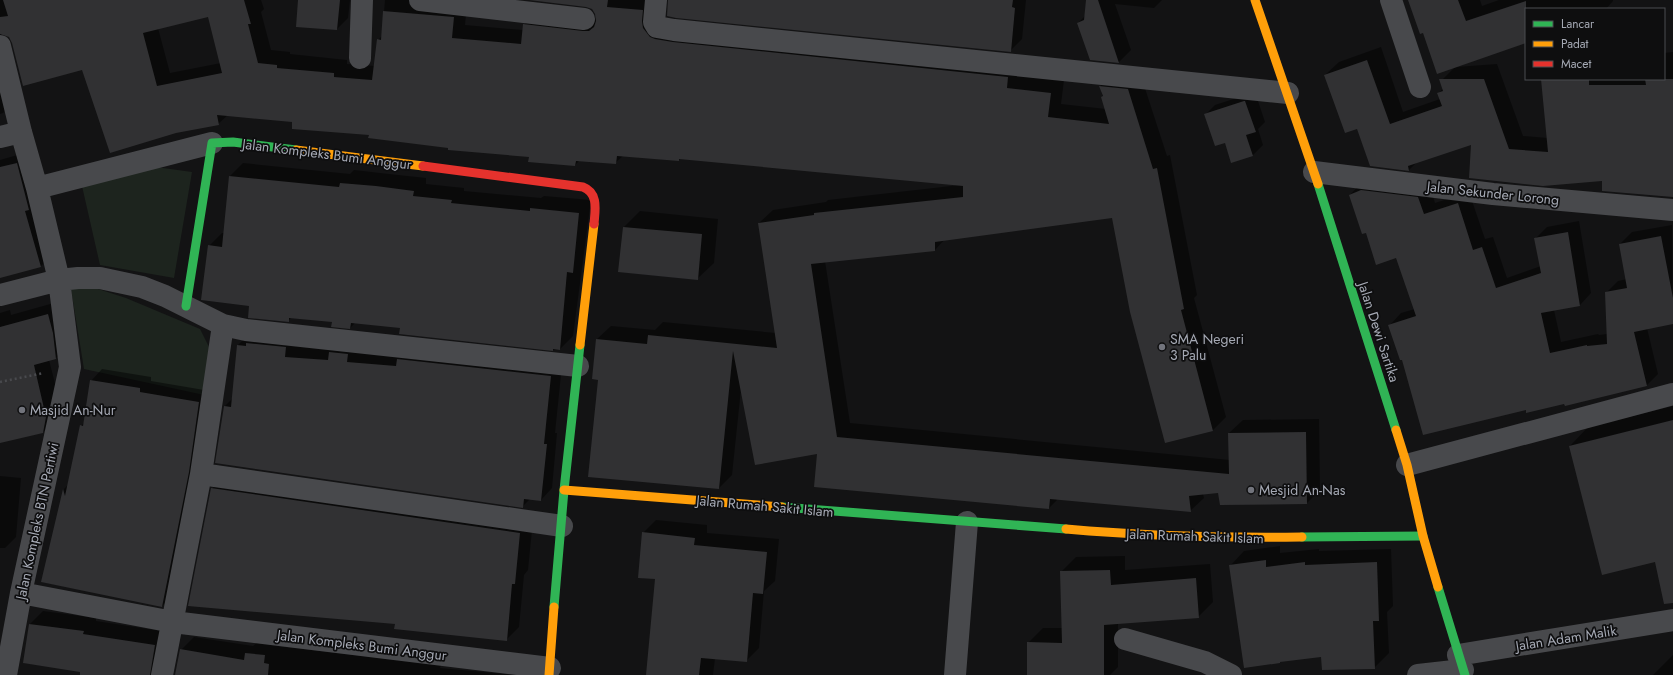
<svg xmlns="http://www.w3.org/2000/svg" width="1673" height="675" font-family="Jost,sans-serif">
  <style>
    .green { fill: #1d241e }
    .shadow { fill: #0007; fill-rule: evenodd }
    .building { fill: #313133; fill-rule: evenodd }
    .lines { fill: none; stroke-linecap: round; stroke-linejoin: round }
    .path { stroke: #494a4e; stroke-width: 2.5; stroke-dasharray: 2 3; stroke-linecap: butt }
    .street { stroke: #48494c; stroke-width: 22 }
    .fast { stroke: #30b455; stroke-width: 9 }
    .slow { stroke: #ff9f0a; stroke-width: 9 }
    .jam { stroke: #e5322d; stroke-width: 9 }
    .poi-dot { fill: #72747c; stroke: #0e0e0f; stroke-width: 1.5 }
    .labels { text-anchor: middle; stroke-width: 3.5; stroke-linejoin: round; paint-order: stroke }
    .street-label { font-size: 14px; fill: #a5a9b4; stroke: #0e0e0f }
    .poi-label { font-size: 14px; fill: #a5a9b4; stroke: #0e0e0f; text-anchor: start }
  </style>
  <rect width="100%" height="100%" fill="#131314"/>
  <!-- green -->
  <path class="green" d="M156,167L192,172L174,278L100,265L82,186Z
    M95,288L126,298L200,329L213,355L204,395L84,369L71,289Z"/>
  <!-- shadow -->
  <path class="shadow" d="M0,0H261L264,9L261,12L271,50L290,52V54L347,60V64L375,66L378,40L382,36L385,0H437L467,3L465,25L523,30L524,25L537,12L597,18L592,8L586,6L537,0H655L663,24L1064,80L1061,104L1106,109L1100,86L1114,73L1141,76L1167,156L1170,155L1197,295L1194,298L1226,417L1213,430L1166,442L1113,217L945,239L935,250L825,261L850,423L1230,460L1229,433L1243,420L1319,419L1320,490L1307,503L1219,492L1203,494L1204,498L1190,511L1058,499L1049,508L818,452L741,389L732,475L719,488L599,379L593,378L597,339L611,326L655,330L663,322L776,333L759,223L773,210L826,202L828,200L960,185L681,158L679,160L623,156L615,163L580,160L575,165L530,156L449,147L294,121L228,115L218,124L13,42L10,37L1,33L17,99L3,113L0,114ZM209,15L221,63L170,73L158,28Z
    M299,0H350L348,18L337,29Z
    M668,0H1026L1022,39L1010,51Z
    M1087,0H1162L1154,8L1115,4L1131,50L1119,62L1091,59L1078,23L1086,15Z
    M1409,0H1480L1482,6L1499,0H1613V1L1606,9H1526V42L1456,67L1497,64L1523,136L1548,138L1542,79H1664V53L1673,52V196L1603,180L1472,143L1417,162L1409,170L1370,165L1357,128L1325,75L1339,62L1381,47L1403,112L1440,99L1439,93L1443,88L1441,81L1455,67L1424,32Z
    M1255,92L1265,122L1258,129L1263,145L1253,155L1232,162L1225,142L1205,115L1215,105Z
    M28,152L52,255L41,266L0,276V160Z
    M243,163L350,174L354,170L389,174L426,178V184L464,188V191L541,198L544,196L591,200L573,336L560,349L553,350L401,327L355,323L350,328L333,321L292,317L288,321L250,305L209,246L222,233H225L230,176Z
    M1361,183L1430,186L1435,203L1469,192L1485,239L1493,237L1507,278L1541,266L1536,238L1547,227L1579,221L1591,293L1580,305L1554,310L1561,342L1598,334L1599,335L1607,334L1606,293L1618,281L1627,279L1620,244L1632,232L1672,225L1673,323L1647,328L1658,374L1647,385L1565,403L1526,409L1403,359L1390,325L1401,313L1415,309L1397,257L1366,232L1350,195Z
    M640,211L718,219L714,263L697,279L624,227Z
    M61,301L70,344L56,358L49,360L60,403L56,419L42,433L0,442V313L10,310L11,315Z
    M249,334L562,365L555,433H557L552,488L541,500L530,499L522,507L225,406L233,398L238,345Z
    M102,369L151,377V381L210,391L173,595L162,606L42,582L64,489L68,485L81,426L84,423L91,381Z
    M1673,406V598L1656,561L1570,446L1588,427Z
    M0,476L21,478L16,537L5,548H0Z
    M225,476L533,520L528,570L524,575L519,627L506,640L212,489Z
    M656,520L707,525V533L779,539L775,581L764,591L759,648L746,661L715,658L713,675H647L656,579L643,533Z
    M1280,546V553L1319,549V551L1391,549L1393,606L1387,612L1389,653L1374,668L1322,656L1282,661L1280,662L1230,566L1244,551Z
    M1125,556V570L1210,564L1213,602L1198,617L1118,623V667L1110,675H1028V643L1043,628H1062L1061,572L1076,557Z
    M43,611L96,618V621L168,632L166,675H86L81,671L24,663L30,624Z
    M194,637L253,646L259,641L277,643V646L441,665L440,668L516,675H176L181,650Z
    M1673,655V675H1653Z"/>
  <!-- building -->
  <path class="building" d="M3,0H244L251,24H248L258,63L277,65V68L334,73V77L372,80L377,39L381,40L383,11L454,17L452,38L521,44L523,24L583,31H589L594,27L596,21L595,14L592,9L586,7L529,0H608L607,7L643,10L642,21L643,28L650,37L655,39L673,42L1008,77L1007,88L1051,93L1048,117L1109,124L1101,97L1103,96L1099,86L1128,89L1153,169L1157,168L1184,309L1181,310L1213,431L1165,443L1130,312L1112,218L935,242V251L811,264L837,437L1229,474L1228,433L1306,432L1307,504L1220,505L1218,493L1189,496L1191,512L1050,499L1049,509L814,487L817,454L755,465L733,351L719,489L588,477L598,380L592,379L596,339L647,344L648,335L777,348L758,223L814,215V213L963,197V186L679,159V161L617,156L616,164L576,161L575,166L528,162L529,157L448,150V148L368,138L369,135L292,129V122L217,115L219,125L176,133L110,153L82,70L23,86L12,43L9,37L0,34V17L8,16ZM208,17L222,73L157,86L143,33Z
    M298,0H340L337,30L296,27Z
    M668,0H1013L1012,7L1015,8L1011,52L676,18L667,16Z
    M1086,0H1098L1119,63L1090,60L1077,23L1084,20Z
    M1408,0H1458L1466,21L1526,1V43L1437,74L1423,33L1420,34Z
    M1367,60L1390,124L1442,106L1437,93L1443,91L1439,79H1484L1509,149L1548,152L1541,79H1589V85H1646L1645,79H1673V197L1602,191V181L1543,186L1469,178L1471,145L1408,166L1409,171L1370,166L1357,129L1345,133L1324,75Z
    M1244,101H1245L1256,132L1246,135L1253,156L1231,163L1225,143L1215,146L1204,114Z
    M17,163L29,210L25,211L41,267L0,278V167Z
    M229,176L339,187L340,183L376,186L414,191L413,196L452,200L451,203L530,211V208L579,213L573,273L567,272L560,350L553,349V351L399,334L400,328L351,323L350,329L331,327L332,322L289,318V322L248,318L249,306L201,300L208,245L222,247Z
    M1361,190L1418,197L1424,214L1458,203L1473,250L1482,247L1496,288L1541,273L1534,238L1568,232L1580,306L1541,313L1550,353L1587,345V346L1607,344L1605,292L1627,288L1619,244L1661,236L1673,298V324L1634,332L1647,386L1565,406L1564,404L1526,413V410L1423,435L1402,360H1400L1388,325L1416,316L1396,258L1376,265L1366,233L1362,234L1349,195Z
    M623,227L702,234L698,280L618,272Z
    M48,314L53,333L56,359L34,365L46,417L43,433L0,443V327Z
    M246,343L286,347L285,357L328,360L329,352L348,354L347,362L396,366L397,359L551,376L544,444H547L541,501L524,499L523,508L215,463L224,406L231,407L237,345L246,346Z
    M90,380L140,388V392L199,402L189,472L162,607L41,582L63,489L65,496L80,425L83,426Z
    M1673,420V603L1664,604L1655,562L1602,575L1569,446Z
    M211,488L520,533L515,584H512L507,641L394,629L395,624L188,606Z
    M642,532L695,538L694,545L767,552L763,594L753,593L747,662L701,658L699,675H646L655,579L638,578Z
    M1266,560V567L1305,562V565L1377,562L1379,621H1373L1375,669L1322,670L1321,657L1280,662V663L1244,668L1229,565Z
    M1110,570L1111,585L1196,578L1199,618L1104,625V675H1027V642L1062,643L1060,571Z
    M29,624L84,631L83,634L155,645L150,675H80V672L23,663Z
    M180,649L244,660L245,653L265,655L264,663L269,664L268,675H175Z"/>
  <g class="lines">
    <!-- path -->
    <path class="path" d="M0,382L44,373"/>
    <!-- street -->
    <path class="street" d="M420,0L584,19
      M656,0L654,22L657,27L674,30L1288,93
      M1391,0L1420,87
      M0,46L21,132L37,188L59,280L70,367L21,593L6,675
      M360,58L362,0
      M0,137L21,132
      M1314,172L1493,194L1673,210
      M37,188L212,143
      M0,295L59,280L78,278H100L142,287L165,296L223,325L246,330L578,366
      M1407,465L1673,394
      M201,474L562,526
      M21,593L173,622L550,668
      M1125,639L1205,662L1231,675
      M1458,655L1673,620
      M162,675L201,474L223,325
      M955,675L967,522
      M1418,675L1463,670"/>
    <!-- fast -->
    <path class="fast" d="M1318,184L1396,430
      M186,306L212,143L233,142L296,150
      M782,507L1066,529
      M1302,537L1423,536
      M1438,587L1465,675
      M554,607L564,490L580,345"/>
    <!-- slow -->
    <path class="slow" d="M1255,0L1318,184
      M296,150L423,166
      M580,345L594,224
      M1396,430L1407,465L1423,536L1438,587
      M564,490L782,507
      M1066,529C1144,536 1223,538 1302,537
      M549,675L554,607"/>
    <!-- jam -->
    <path class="jam" d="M423,166L583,187C599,193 595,211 594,224"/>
  </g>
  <!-- markers -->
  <g class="poi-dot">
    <circle cx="1162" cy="347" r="4"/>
    <circle cx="22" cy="410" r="4"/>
    <circle cx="1251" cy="490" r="4"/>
  </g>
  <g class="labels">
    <!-- street labels -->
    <g class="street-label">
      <text transform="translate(327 154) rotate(7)" y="5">Jalan Kompleks Bumi Anggur</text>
      <text transform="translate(1493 193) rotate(6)" y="5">Jalan Sekunder Lorong</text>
      <text transform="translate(1379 332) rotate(72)" y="5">Jalan Dewi Sartika</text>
      <text transform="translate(765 506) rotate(5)" y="5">Jalan Rumah Sakit Islam</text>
      <text transform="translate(37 521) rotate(-78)" y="5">Jalan Kompleks BTN Pertiwi</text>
      <text transform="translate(1195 536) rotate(2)" y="5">Jalan Rumah Sakit Islam</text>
      <text transform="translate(1566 638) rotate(-9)" y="5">Jalan Adam Malik</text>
      <text transform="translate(362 645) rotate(7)" y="5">Jalan Kompleks Bumi Anggur</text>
    </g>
    <!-- poi labels -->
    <g class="poi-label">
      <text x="1170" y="344">SMA Negeri<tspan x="1170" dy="16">3 Palu</tspan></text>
      <text x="30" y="415">Masjid An-Nur</text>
      <text x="1259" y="495">Mesjid An-Nas</text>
    </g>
  </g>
  <!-- legend -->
  <rect x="1525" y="8" width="140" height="72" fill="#0e0e0f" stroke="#4a4c51"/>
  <rect x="1533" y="21" width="20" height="6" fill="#30b455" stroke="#4a4c51"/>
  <text x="1561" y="28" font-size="12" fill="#a5a9b4">Lancar</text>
  <rect x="1533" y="41" width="20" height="6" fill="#ff9f0a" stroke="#4a4c51"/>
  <text x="1561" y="48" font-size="12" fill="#a5a9b4">Padat</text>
  <rect x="1533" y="61" width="20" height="6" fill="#e5322d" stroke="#4a4c51"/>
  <text x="1561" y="68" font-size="12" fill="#a5a9b4">Macet</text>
</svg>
